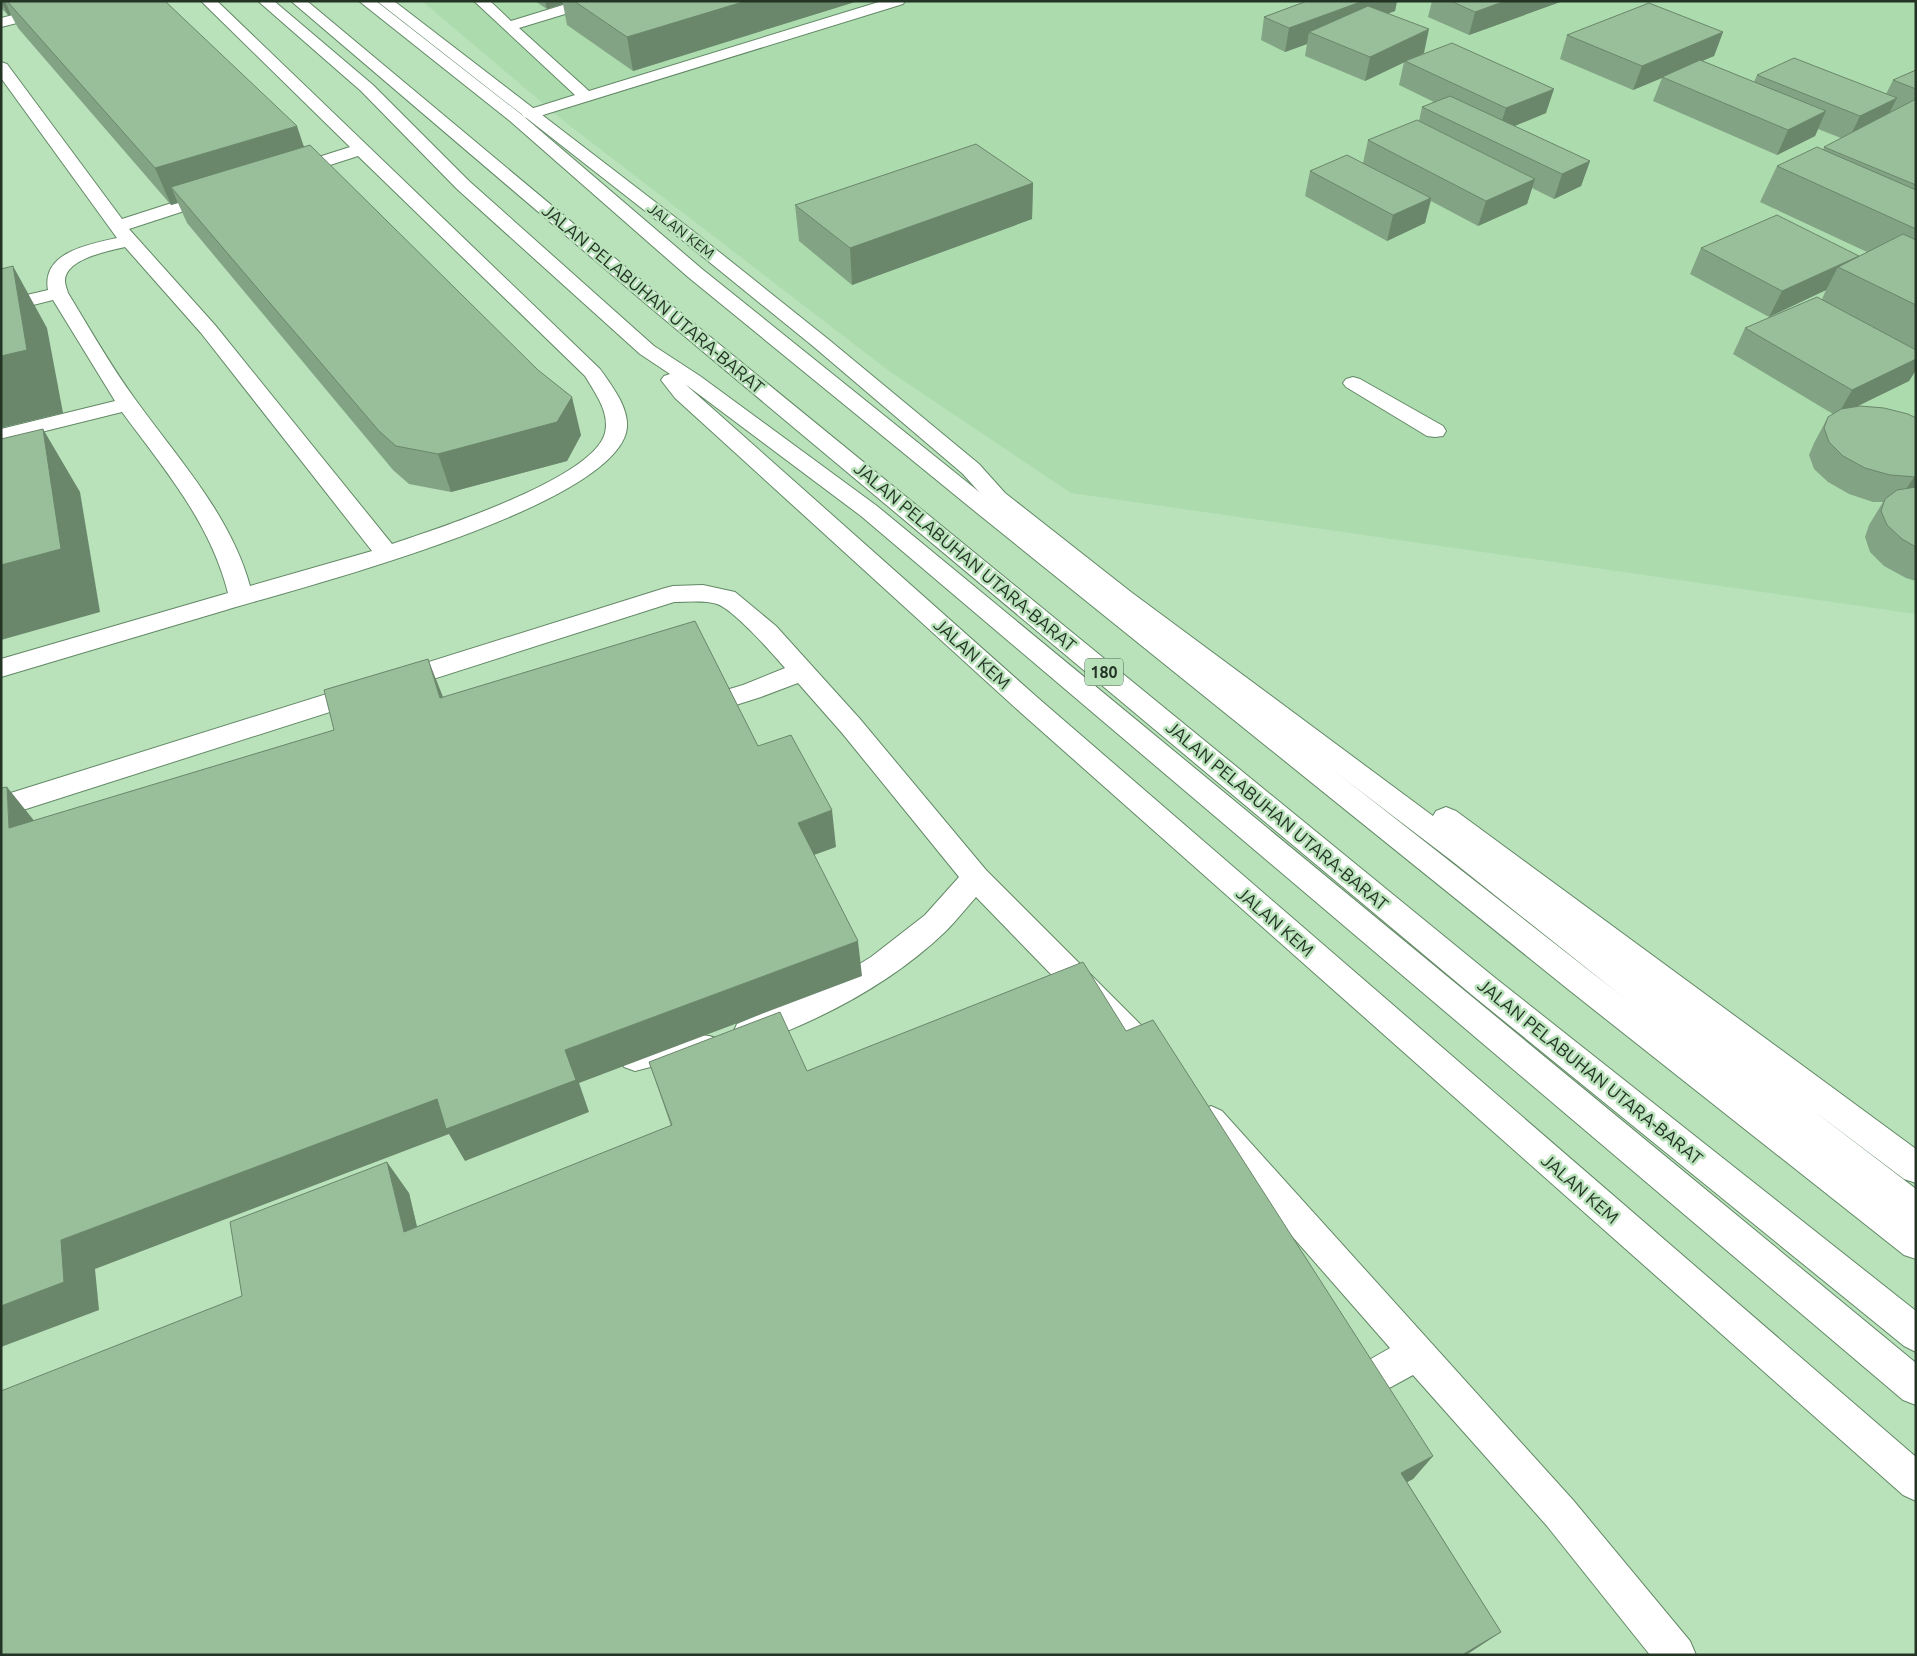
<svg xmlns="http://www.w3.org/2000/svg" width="1917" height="1656" font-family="Ubuntu,sans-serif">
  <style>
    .built { fill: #acdbae }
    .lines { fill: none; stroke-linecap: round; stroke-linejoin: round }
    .lane-casing { stroke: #628865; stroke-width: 2 }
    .secondary-casing { stroke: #628865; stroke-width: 2 }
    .primary-casing { stroke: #628865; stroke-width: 2 }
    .lane { fill: #fff; fill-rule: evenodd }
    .secondary { fill: #fff; fill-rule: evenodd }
    .primary { fill: #fff; fill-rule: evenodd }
    .wall { fill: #83a484 }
    .shaded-wall { fill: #6a866b }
    .building { fill: #98bf99; stroke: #6a866b }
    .labels { text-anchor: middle; stroke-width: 5; stroke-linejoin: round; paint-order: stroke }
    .far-street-label { font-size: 15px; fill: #233324; stroke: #b9e2bb }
    .shield { fill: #b9e2bb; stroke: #506851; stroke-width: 1 }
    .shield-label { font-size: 16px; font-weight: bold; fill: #233324 }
    .street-label { font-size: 18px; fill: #233324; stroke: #b9e2bb }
  </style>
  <rect width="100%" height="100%" fill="#b9e2bb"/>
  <!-- built -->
  <path class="built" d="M422,1H1916V614L1071,493L889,371L565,122Z"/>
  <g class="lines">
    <!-- lane casing -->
    <g class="lane-casing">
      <path id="lane" d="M69,1H95L93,4L1,27V18Z
        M201,1H217L600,369C612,386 632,411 626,433C604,510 302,587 226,610C151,632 76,655 1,677V659L228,593C210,522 164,469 122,412L1,442V429L115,401L53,300L1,313V301L48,290C41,252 90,244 117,238L1,78V62L7,64L122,219L209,191L215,190L221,191L224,195L221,199L129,229L215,325L392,544C436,529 593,479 605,433C610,412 595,393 585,376L358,156L296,176L290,177L284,176L281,172L284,168L350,147ZM125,247L201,333L372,551L250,586C230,514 178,459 135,399C110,365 90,329 68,293C67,289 65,285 65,281C65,259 108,251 125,247Z
        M474,1H490L511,21L576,1H600L598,4L519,28L589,91L882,1H905L903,4L530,119L524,117L522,114L524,111L575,95Z
        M1353,377L1360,379L1443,426L1446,431L1443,436L1435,437L1427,436L1346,387L1343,383L1346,379Z
        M703,585L735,592L776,626L860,719L986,870L1163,1047L1168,1057L1163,1067L1152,1071L1141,1067L976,897C966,908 957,920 946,931C891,984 819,1021 748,1046L737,1042L733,1033L737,1024L815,991L871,957L925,915L959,877L842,733L798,683L761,697L698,717L689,715L685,708L689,701L743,685L785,668C773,654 733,609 717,604C703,600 689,602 674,602L1,817V796L665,588L673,586Z
        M666,1035C690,1035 722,1029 735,1055L730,1065L719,1069L705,1063H666L635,1071L624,1067L619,1057L624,1047Z
        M1211,1106L1222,1111L1573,1500L1690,1641L1696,1655H1650L1547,1526L1413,1375L1347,1411L1334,1406L1329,1393L1334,1380L1390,1348L1200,1131L1195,1121L1200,1111Z"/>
    </g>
    <!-- secondary casing -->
    <g class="secondary-casing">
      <path id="secondary" d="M258,1H274L373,85L469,181L654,346L700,376L877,506L1916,1363V1405L1903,1400L861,516L685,384L1038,698L1916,1457V1501L1903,1495L1020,712L675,398L661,380L664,376L670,374L640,354L457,189L361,91Z
        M377,1H394L693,231L828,339L979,464L1005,493L1131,592L1433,816L1436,811L1446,807L1456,811L1916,1149V1183L1904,1179L1810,1108L1916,1189V1226L1904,1221L1452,861L1115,604L989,503L963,474L814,347L681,239Z"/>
    </g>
    <!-- primary casing -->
    <g class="primary-casing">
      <path id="primary" d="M291,1H307L659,295L1494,977L1916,1311V1352L1904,1346L1472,995L645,303Z
        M359,1H376L522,115L702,269L993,503L1591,972L1916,1222V1259L1904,1255L1569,990L977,513L688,277L510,121Z"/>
    </g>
    <!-- lane -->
    <use href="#lane" class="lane"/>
    <!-- secondary -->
    <use href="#secondary" class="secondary"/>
    <!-- primary -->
    <use href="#primary" class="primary"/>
  </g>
  <!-- wall -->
  <path class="wall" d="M1,1H165L581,435L567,461L451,492L409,484L393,470L187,223L178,203L171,205L18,28L11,15H8L1,8Z
    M535,1H858L633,71L567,25L563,4L547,9Z
    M1307,1H1397L1395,11L1388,13L1424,53L1413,58L1546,113L1514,126L1590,161L1581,186L1554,199L1532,188L1527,204L1478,226L1431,201L1425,223L1387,241L1305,196L1310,171L1363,163L1368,140L1419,121L1422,107L1434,102L1399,85L1404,62L1365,81L1305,56L1307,44L1285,52L1261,40L1264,17Z
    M1432,1H1563L1469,35L1428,17Z
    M1723,32L1714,56L1702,61L1754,82L1757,75L1886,94L1893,80L1916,70V370L1909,381L1858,406L1916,418V581L1906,578L1884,566L1870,552L1865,537L1869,525L1883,502H1873L1849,494L1828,482L1814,469L1809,455L1814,443L1828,417L1833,414L1733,354L1745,328L1822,299L1826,290L1769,317L1690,274L1701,248L1859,256L1858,257L1867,252L1760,202L1777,166L1823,150L1824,147L1841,138L1818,129L1815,136L1777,155L1653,101L1662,78L1633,90L1560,59L1567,35Z
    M1033,183L1032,219L852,285L799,241L795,205Z
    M1126,1031L1433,1456L1413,1479L1407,1482L1501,1632L1466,1655H1L242,1296L409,1193L417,1227L671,1126L649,1062L807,1071Z"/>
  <!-- shaded-wall -->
  <path class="shaded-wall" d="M1,1H5L11,15H8Z
    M545,1H562L563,4L547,9Z
    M746,1H858L633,71L627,37Z
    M1363,1H1397L1395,11L1323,38L1309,32L1307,44L1285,52L1289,28Z
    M1505,1H1563L1469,35L1475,12Z
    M1429,29L1424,53L1365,81L1370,57Z
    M1723,32L1714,56L1633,90L1642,66Z
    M1554,89L1546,113L1498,133L1506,108Z
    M1897,98L1885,122L1848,141L1860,116Z
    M1826,111L1815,136L1777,155L1788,130Z
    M297,126L309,162L171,187L178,203L171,205L155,168Z
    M1590,161L1581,186L1554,199L1562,174Z
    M1535,179L1527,204L1478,226L1486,201Z
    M1033,183L1032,219L852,285L850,248Z
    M1431,198L1425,223L1387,241L1393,215Z
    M1859,256L1850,273L1838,267L1826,290L1769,317L1782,291Z
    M13,266L47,328L63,413L1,428V356Z
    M1916,359V370L1909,381L1837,416L1852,390Z
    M572,397L581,435L567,461L451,492L438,454Z
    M43,429L80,492L100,612L1,640V565Z
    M1914,477H1916V500L1897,503Z
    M428,659L443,697L440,698Z
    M7,787L36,823L9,828Z
    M832,810L836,847L803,859L798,823Z
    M858,941L862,976L579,1083L589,1112L465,1161L449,1134L95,1269L99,1310L1,1347V1306L61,1240L565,1050Z
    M387,1162L409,1193L425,1261L404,1232Z
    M1433,1456L1413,1479L1382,1495L1401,1473Z
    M1501,1632L1466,1655H1462Z"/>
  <!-- building -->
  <path class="building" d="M7,1H165L297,126L155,168Z
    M574,1H746L627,37Z
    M1307,1H1363L1289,28L1264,17Z
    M1451,1H1505L1475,12Z
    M1649,3L1723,32L1642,66L1567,35Z
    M1368,6L1429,29L1370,57L1309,32Z
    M1452,43L1554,89L1506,108L1405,61Z
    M1794,58L1897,98L1860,116L1757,75Z
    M1700,60L1826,111L1788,130L1662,77Z
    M1916,70V89L1893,80Z
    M1450,96L1590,161L1562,174L1422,107Z
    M1916,99V185L1824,147Z
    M1417,120L1535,179L1486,201L1368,140Z
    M976,144L1033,183L850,248L795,205Z
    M310,145L538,370L572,397L557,422L438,454L396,446L379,431L171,187Z
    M1817,147L1916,190V229L1777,166Z
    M1347,155L1431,198L1393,215L1310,171Z
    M1777,215L1859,256L1782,291L1701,248Z
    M1903,234L1916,240V305L1838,267Z
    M13,266L27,350L1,356V269Z
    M1817,297L1916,350V359L1852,390L1745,328Z
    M1860,406L1884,408L1908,414L1916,418V477L1890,475L1865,468L1843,456L1829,442L1824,428L1828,417L1841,409Z
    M43,429L61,549L1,565V439Z
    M1916,487V547L1902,539L1887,525L1881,511L1885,499L1897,490Z
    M695,621L758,746L791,735L832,810L798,823L858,941L565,1050L576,1080L446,1129L437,1099L61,1240L64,1282L1,1306V788L7,787L9,828L334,730L324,690L428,659L440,698Z
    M1083,962L1126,1031L1153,1020L1433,1456L1401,1473L1501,1632L1462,1655H1V1391L242,1296L230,1222L387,1162L404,1232L672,1125L649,1062L780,1012L807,1071Z"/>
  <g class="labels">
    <!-- far-street labels -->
    <g class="far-street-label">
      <text transform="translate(681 231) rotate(38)" y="5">JALAN KEM</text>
    </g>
    <!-- shield labels -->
    <rect class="shield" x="1085" y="658.5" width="38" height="27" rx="4"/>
    <g class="shield-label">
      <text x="1104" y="678">180</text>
    </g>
    <!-- street labels -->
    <g class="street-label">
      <text transform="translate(653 299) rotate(40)" y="6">JALAN PELABUHAN UTARA-BARAT</text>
      <text transform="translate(965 557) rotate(40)" y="6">JALAN PELABUHAN UTARA-BARAT</text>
      <text transform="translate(972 654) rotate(42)" y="6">JALAN KEM</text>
      <text transform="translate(1277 816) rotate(40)" y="6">JALAN PELABUHAN UTARA-BARAT</text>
      <text transform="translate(1275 922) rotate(41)" y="6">JALAN KEM</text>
      <text transform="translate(1590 1072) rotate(39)" y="6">JALAN PELABUHAN UTARA-BARAT</text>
      <text transform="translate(1580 1189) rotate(41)" y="6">JALAN KEM</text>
    </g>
  </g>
  <!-- border -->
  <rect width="1917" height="1656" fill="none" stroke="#233324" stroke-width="5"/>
</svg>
